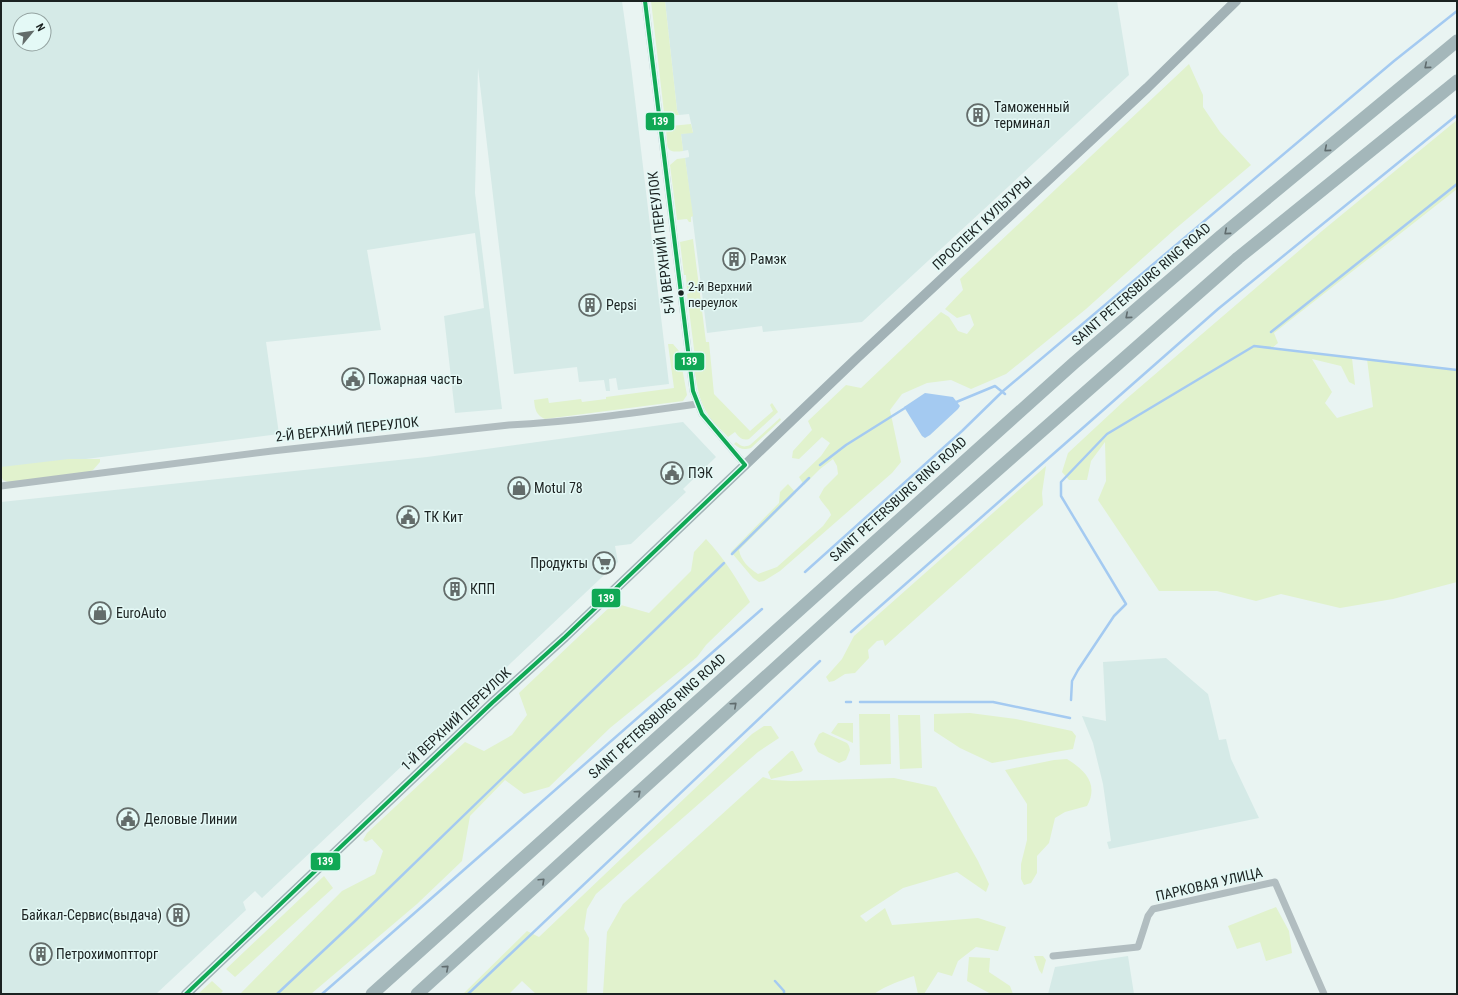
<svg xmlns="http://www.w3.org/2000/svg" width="1458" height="995" font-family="'Roboto Condensed',sans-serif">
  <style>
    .built { fill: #d5eae7; fill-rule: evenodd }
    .green { fill: #e1f2cd }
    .water { fill: #a4caf1 }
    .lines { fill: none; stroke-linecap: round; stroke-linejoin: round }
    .stream { stroke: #a4caf1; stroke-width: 2.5 }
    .street { stroke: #b1bdc0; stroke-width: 7 }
    .secondary { stroke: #a2b2b6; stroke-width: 10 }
    .highway { stroke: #a4b7ba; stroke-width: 13 }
    .bus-1-casing { stroke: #e4f9f6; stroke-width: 7 }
    .bus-1 { stroke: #10a855; stroke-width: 4 }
    .oneway { stroke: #606c6e }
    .bus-dot { fill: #1b2221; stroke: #e4f9f6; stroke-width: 1.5 }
    .labels { text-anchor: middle; stroke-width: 3; stroke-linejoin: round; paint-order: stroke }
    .bus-label { font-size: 13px; fill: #1b2221; stroke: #e4f9f6; text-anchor: start }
    .poi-label { font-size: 14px; fill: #1b2221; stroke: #e4f9f6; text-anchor: start }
    .street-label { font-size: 14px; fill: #1b2221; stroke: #e4f9f6 }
    .line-badge { stroke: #e4f9f6; stroke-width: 1.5 }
    .badge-label { font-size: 11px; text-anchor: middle; font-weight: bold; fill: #fff }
  </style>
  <rect width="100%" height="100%" fill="#e9f4f2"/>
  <!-- built -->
  <path class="built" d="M1,1H622L631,66L669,384L618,390L616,378L609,379L610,391H606L604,380L579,382L577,367L514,374L478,68L475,193L502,409L455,413L444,316L484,308L475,233L367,250L381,330L266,342L279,434L1,470ZM20,20H44V44H20Z
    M665,1H1117L1129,75L862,322L763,332L762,326L707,333L685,158L689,157V154L688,150L683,151L681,134L693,132L689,114L679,115L677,110Z
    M683,422L716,457L683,489L686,492L631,544L615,546L618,562L262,898L255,891L243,902L246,910L156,994H1V502L427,457Z
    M1166,658L1208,694L1219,740L1226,739L1231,759L1259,818L1109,849L1107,842L1111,841L1103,784L1093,743L1082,716L1106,721L1103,662Z
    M1128,956L1134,994H1048L1055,967Z"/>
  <!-- green -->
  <path class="green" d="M651,1H665L677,110L679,115H666L664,112Z
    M1189,64L1203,95V107L1220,132L1251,165L1174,230L1086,309L1006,374L971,389L951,380L927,383L902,394L890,410L901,462L892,473L780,571L764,581L759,582L753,578L731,552L779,503L780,492L788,484L796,493L739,550C741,561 749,568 758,574L777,567L823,526L831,515C829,508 822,504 819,497L824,488L838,474L837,466L833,459L820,469L804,485L799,477L821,456L830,443L822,437L799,459L792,458L793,451L812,430L808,421L846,385L861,388L941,312L949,317L958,331L967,334L974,325L970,314L957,318L945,309L963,290L960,279Z
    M1457,120V189L1274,333L1278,343L1271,349L1352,358L1355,385L1349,382L1341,366L1312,359L1332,392L1325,403L1337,418L1373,407L1367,359L1457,370V582L1393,599L1340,608L1281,594L1256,601L1217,591H1159L1098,500L1106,481L1105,442L1091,461L1087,480H1069L1062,472L1068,453L1125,400L1322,231Z
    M691,124L693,133L681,134L683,151C664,154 668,146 666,130L671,126Z
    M685,158L693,216L691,217V222H689L687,219L677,220L670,165L677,159Z
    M693,239L706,342H709L714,394L750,431L773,411L770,405L772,403L778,412L749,439C742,441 739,437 735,432L728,437C722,430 714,424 709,416C697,399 696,378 693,358L695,357L687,294L690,293V291H687L686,275H684L680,242Z
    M668,344H673L679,351L687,395L683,401L545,419C536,415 535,410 534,400L548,398L549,403L581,399L582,402L606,399V397L674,388Z
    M780,418L781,420L751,448C743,450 740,449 734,444L736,442C741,446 743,448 750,445Z
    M69,459H100V462L93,470L86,473L8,482L3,480L2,478L1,467Z
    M1046,466L1042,493L1043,505L885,646L883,640L877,641L868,650L869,658L855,673L845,674L834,681L829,682L826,677L842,659L854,636Z
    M706,539C724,558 737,579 750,602L706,645L697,657L610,728L549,787L524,794L505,780L470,816L462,861L417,904L311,994H240L342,891L375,874L383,851L372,839L366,842L363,840L367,833L465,742L484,751L512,735L527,715L519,693L614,603L649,613L691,571L694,552Z
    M970,713L1016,719L1072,731L1076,736L1073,749L992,763L960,748L934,731V714Z
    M859,714H890L891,764L860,765Z
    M898,715H920L922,768L900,769Z
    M838,723H853V743L831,733Z
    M764,726H771L779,738L758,752L596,894L587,909L584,929L589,938L587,994H536L522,981L509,994H463L527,931L539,937L752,734Z
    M823,732L847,743L849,746L850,750L846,760L839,763L818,752L814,744L819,734Z
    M791,751H793L803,770L801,772L771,779L768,772Z
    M1067,759C1085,770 1099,784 1087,806L1065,812L1055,818L1049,843L1037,856V873L1031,883L1024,885L1021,879V864L1027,840V804L1005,770L1054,760Z
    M763,777L772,780L791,781L894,778L936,787L978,861L989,884L986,892L957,872L903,888L860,916L866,922L885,908L892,925L978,918L1006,927L998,951L976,947L958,961L952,976L938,972L924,994H918L914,976C900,981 887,985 874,994H603L607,932L623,904Z
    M324,876L333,888L235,977L226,969Z
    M1276,907L1289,931L1292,953L1266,961L1260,942L1237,949L1228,926Z
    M1034,956H1043L1046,960L1042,974L1039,970Z
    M969,957L990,958L989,972L1010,986L1013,994H991L967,981Z
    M212,981L223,991L220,994H198Z"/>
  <!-- water -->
  <path class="water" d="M925,393L953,397L960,406L958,409L930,435L925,438L922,436L904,407Z"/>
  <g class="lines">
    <!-- stream -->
    <path class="stream" d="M1271,332L1457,184
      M954,403L995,386L1005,394
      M820,465L846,445L905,408L908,407
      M732,554L809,478
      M805,572L962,431L1003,391L1394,61L1457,11
      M851,632L1218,309L1457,115
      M1071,700L1072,681L1078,670L1114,616L1126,604L1061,496V482L1107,434L1254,346L1457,370
      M846,702H851
      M860,702H993L1070,718
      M775,981L784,991V994
      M277,994L355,921L724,563
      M322,994L762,609
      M468,994L820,661"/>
    <!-- street -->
    <path class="street" d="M645,1L693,391L702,414L745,465
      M1,486L272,451L509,425C571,422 634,413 697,404
      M1053,956L1138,947L1148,916L1153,909L1275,882L1324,994"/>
    <!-- secondary -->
    <path class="secondary" d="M186,994L492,703L565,637L858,357L1147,88L1236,1"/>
    <!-- highway -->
    <path class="highway" d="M372,994L1074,363L1220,237L1457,41
      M417,994L859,592L1238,258L1457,81"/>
    <!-- bus-1 casing -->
    <g class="bus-1-casing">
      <path id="bus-1" d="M645,1L693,391L702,414L745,465
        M186,994L492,703L565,637L745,465"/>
    </g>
    <!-- bus-1 -->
    <use href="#bus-1" class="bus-1"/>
  </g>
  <!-- one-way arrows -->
  <defs><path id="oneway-chevron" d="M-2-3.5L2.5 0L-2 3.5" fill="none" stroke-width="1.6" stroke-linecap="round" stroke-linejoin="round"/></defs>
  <g class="oneway">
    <use href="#oneway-chevron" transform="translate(1427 66) rotate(140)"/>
    <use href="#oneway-chevron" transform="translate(1327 149) rotate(140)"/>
    <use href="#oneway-chevron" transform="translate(1227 232) rotate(140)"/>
    <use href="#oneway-chevron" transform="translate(1128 316) rotate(139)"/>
    <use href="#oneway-chevron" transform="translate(734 705) rotate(-42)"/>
    <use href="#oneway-chevron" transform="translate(638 793) rotate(-42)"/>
    <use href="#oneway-chevron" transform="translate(542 881) rotate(-43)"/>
    <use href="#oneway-chevron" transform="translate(446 968) rotate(-42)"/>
  </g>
  <!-- icons -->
  <defs>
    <g id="building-ring" transform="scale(1.15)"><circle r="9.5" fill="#e4f9f6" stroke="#636c6a" stroke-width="1.5"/><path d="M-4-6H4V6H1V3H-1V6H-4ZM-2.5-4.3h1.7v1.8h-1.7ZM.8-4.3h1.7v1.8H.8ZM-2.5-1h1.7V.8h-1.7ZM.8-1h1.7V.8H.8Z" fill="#636c6a"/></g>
    <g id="civic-ring" transform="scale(1.15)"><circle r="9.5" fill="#e4f9f6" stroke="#636c6a" stroke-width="1.5"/><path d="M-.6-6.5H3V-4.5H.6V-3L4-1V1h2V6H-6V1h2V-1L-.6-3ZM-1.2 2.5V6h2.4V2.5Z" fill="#636c6a"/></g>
    <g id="shop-ring" transform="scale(1.15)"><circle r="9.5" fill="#e4f9f6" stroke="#636c6a" stroke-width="1.5"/><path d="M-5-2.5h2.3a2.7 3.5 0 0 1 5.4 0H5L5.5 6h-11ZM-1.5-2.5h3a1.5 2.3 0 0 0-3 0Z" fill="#636c6a"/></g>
    <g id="supermarket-ring" transform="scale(1.15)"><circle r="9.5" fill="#e4f9f6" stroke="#636c6a" stroke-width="1.5"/><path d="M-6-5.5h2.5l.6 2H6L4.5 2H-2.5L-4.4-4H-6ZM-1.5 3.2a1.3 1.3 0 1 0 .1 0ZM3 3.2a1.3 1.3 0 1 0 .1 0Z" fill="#636c6a"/></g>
  </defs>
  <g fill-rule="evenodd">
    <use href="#building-ring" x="978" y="115"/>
    <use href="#building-ring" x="734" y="259"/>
    <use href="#building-ring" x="590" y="305"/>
    <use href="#civic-ring" x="353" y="379"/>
    <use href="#civic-ring" x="672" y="473"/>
    <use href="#shop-ring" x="519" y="488"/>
    <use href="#civic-ring" x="408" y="517"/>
    <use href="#supermarket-ring" x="604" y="563"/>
    <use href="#building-ring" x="455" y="589"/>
    <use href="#shop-ring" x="100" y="613"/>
    <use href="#civic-ring" x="128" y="819"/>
    <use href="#building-ring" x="178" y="915"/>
    <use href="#building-ring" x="41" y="954"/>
  </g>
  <!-- markers -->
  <circle class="bus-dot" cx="681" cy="293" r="3.5"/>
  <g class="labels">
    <!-- bus labels -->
    <g class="bus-label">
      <text x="688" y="291">2-й Верхний<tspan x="688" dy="16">переулок</tspan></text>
    </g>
    <!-- poi labels -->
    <g class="poi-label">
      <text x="994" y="112">Таможенный<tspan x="994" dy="16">терминал</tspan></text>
      <text x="750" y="264">Рамэк</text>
      <text x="606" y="310">Pepsi</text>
      <text x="368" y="384">Пожарная часть</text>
      <text x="688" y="478">ПЭК</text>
      <text x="534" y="493">Motul 78</text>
      <text x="424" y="522">ТК Кит</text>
      <text x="588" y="568" text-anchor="end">Продукты</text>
      <text x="470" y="594">КПП</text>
      <text x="116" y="618">EuroAuto</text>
      <text x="144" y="824">Деловые Линии</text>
      <text x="162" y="920" text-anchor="end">Байкал-Сервис(выдача)</text>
      <text x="56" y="959">Петрохимоптторг</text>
    </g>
    <!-- street labels -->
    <g class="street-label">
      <text transform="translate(982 223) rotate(-43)" y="5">ПРОСПЕКТ КУЛЬТУРЫ</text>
      <text transform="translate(661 243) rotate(-97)" y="5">5-Й ВЕРХНИЙ ПЕРЕУЛОК</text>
      <text transform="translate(1141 284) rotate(-41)" y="5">SAINT PETERSBURG RING ROAD</text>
      <text transform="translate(347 429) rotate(-6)" y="5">2-Й ВЕРХНИЙ ПЕРЕУЛОК</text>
      <text transform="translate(898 499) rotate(-42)" y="5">SAINT PETERSBURG RING ROAD</text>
      <text transform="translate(657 716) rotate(-42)" y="5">SAINT PETERSBURG RING ROAD</text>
      <text transform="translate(456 719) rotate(-43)" y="5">1-Й ВЕРХНИЙ ПЕРЕУЛОК</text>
      <text transform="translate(1209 884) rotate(-13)" y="5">ПАРКОВАЯ УЛИЦА</text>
    </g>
  </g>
  <g class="line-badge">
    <rect x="645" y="112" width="30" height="19" rx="4" fill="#10a855"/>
    <rect x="674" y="352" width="31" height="19" rx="4" fill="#10a855"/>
    <rect x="591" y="588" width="30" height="20" rx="4" fill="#10a855"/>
    <rect x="310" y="852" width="31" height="19" rx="4" fill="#10a855"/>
  </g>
  <g class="badge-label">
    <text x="660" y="125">139</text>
    <text x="689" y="365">139</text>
    <text x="606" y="602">139</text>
    <text x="325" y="865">139</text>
  </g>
  <!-- border -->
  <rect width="1458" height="995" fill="none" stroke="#1b2221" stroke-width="4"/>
  <!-- north arrow -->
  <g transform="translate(32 32) rotate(61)"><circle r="19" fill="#e4f9f6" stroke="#94a3a1"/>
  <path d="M0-3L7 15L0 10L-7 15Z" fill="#636c6a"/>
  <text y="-6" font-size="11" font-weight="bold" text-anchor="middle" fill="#1b2221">N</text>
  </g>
</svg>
